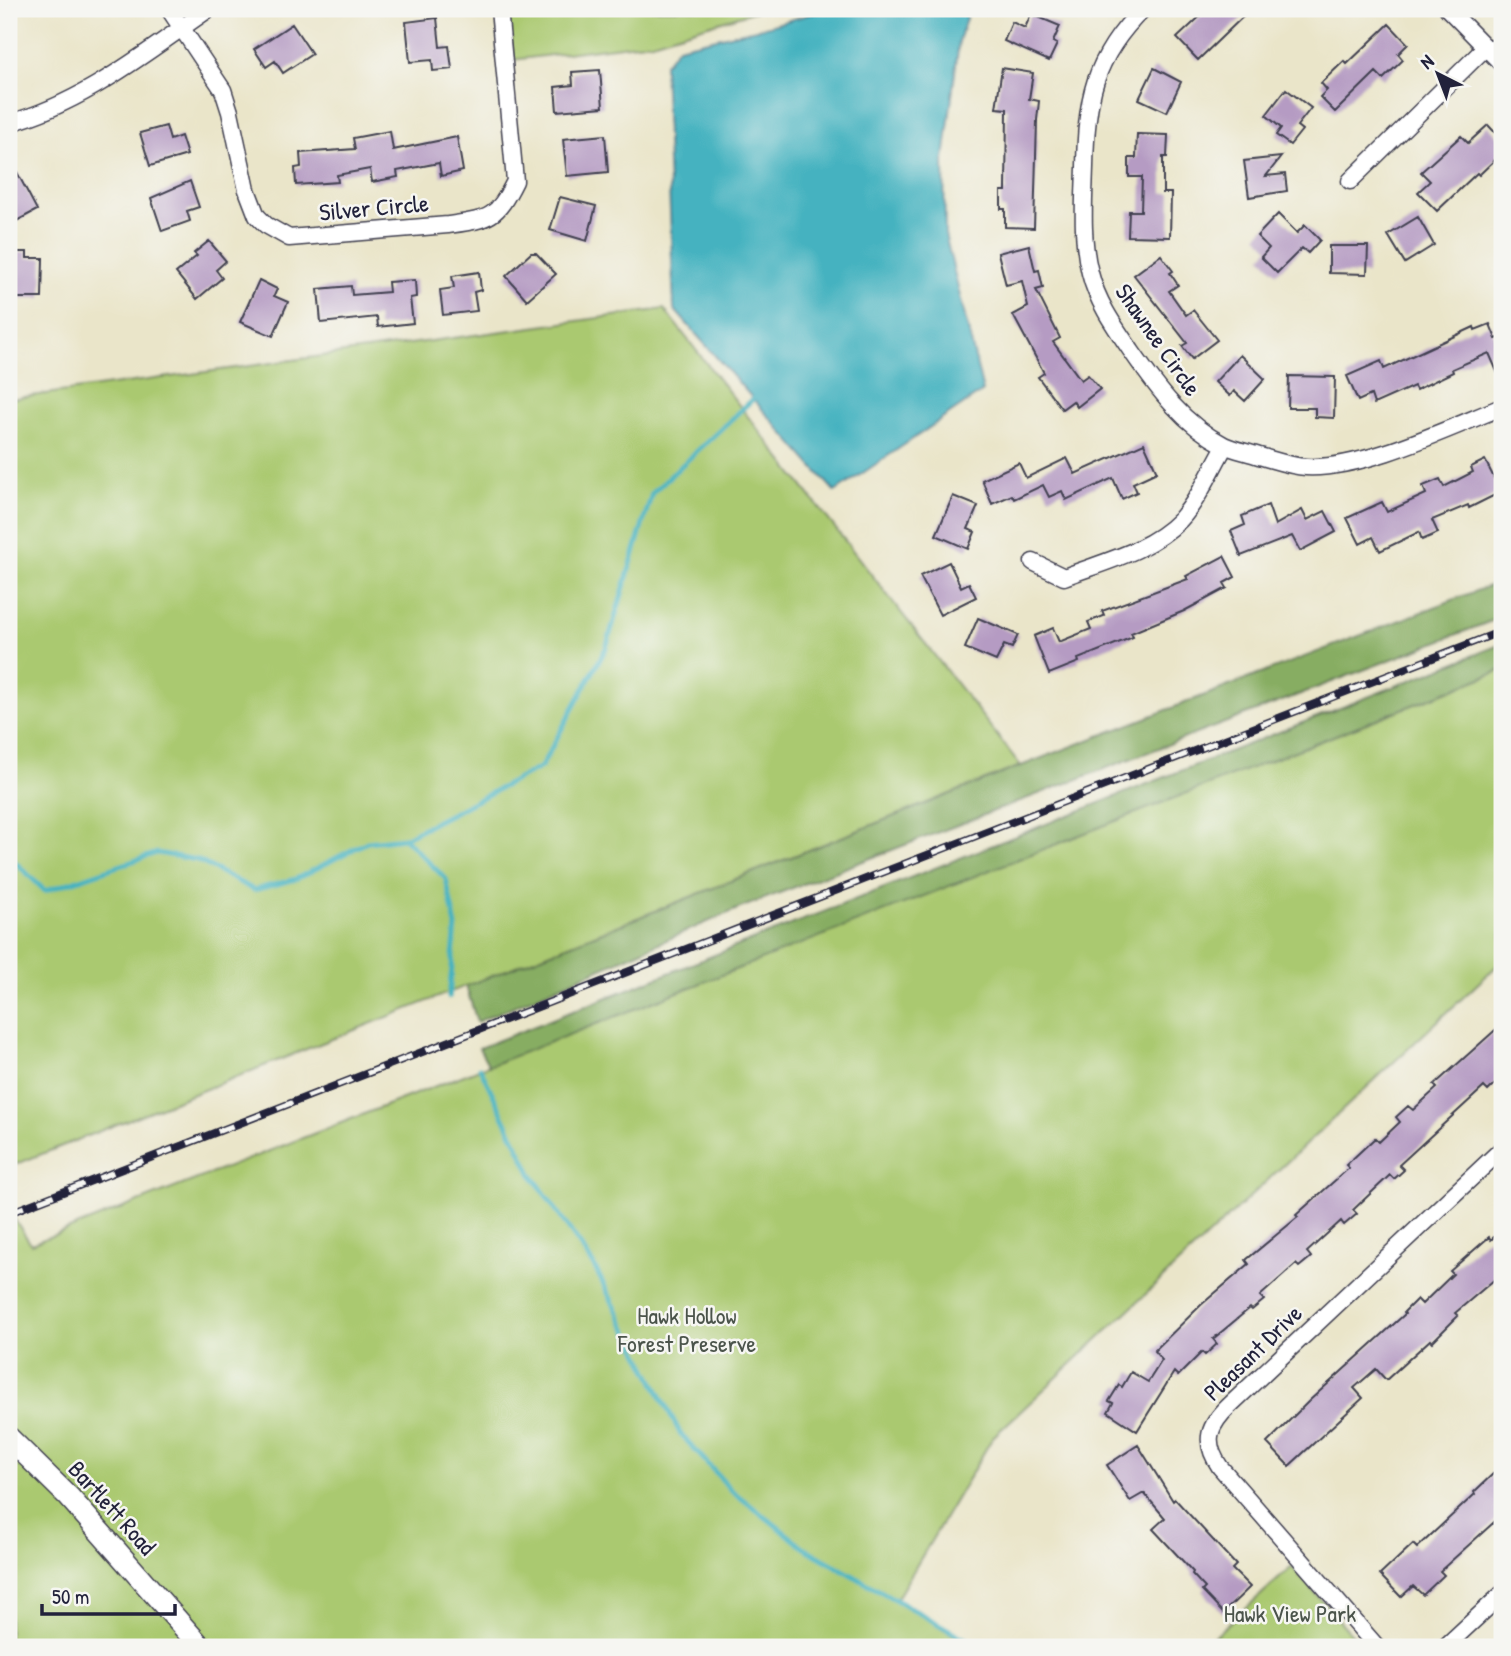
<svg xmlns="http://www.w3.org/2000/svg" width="1511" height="1656" font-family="'Patrick Hand',sans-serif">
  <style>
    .green { fill: #aac970; stroke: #667656; stroke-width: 2 }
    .forest { fill: #87ad62; stroke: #54684e; stroke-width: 2 }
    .water { fill: #44b2c0; stroke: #336a7e; stroke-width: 2 }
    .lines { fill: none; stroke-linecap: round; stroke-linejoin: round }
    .stream { stroke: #44b2c0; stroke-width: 5 }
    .building { fill: #b59bc3 }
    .minor-casing { stroke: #403f50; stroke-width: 19 }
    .tertiary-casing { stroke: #403f50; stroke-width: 24 }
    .minor { stroke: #fff; stroke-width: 16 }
    .tertiary { stroke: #fff; stroke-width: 21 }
    .rail-casing { stroke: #22223b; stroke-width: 8 }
    .rail { stroke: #f6f6f2; stroke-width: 5; stroke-dasharray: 16; stroke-linecap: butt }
    .labels { text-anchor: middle; stroke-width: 5; stroke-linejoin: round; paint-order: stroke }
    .street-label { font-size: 24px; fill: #22223b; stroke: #f6f6f2 }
    .park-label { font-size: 24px; fill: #4b544b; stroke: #f6f6f2 }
  </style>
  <rect width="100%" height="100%" fill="#f6f6f2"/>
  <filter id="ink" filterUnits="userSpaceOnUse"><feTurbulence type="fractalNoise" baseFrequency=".0143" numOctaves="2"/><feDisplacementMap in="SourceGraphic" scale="14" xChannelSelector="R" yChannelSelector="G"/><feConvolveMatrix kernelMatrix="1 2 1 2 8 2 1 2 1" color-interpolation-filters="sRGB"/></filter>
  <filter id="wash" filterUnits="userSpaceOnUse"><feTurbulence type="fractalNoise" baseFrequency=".00686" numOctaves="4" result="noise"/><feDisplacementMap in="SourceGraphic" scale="28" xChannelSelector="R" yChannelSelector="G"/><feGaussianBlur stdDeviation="1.57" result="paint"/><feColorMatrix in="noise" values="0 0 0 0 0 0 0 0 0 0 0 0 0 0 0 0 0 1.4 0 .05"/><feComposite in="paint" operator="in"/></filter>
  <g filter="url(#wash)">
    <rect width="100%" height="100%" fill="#eae5c9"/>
    <!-- green -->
    <path class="green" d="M507,9H762L652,42L513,60Z
      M664,309L1021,766L9,1167V399Z
      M1502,670V961L993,1437L896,1600L973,1647H9V1211L31,1244Z
      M1292,1567L1363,1647H1202Z"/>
    <!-- forest -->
    <path class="forest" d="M1502,581V617L740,908L477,1022L466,986L1021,766Z
      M1502,644V670L489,1066L479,1048Z"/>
    <!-- water -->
    <path class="water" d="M828,9H969L959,41L944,159L945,234L983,391L835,492L674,309L664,65L678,47L769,26Z"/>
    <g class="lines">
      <!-- stream -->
      <path class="stream" d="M404,838L541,767L606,648L652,493L753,399
        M9,856L45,891L157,853L197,860L254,890L296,879L367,842L404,838L446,879L456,926L449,997
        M480,1068L532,1175L593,1264L680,1433L731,1490L806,1549L979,1647"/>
    </g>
    <g id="blocks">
      <!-- building -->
      <path class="building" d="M1208,9H1251L1198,60L1177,38Z
        M1031,14L1060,26L1053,42L1057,44L1049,61L1004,41L1012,22L1025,28Z
        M437,18L440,47L449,46L452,69L433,71L432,60L410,62L406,22Z
        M292,24L312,54L283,73L275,61L266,67L254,49Z
        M1389,24L1408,44L1398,54L1403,60L1383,79L1376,72L1335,112L1320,97L1327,90L1321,83L1344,61L1347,64Z
        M1002,68L1033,73L1029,99L1039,101L1037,120L1034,228L1005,227V209H1001V191H1006L1007,109L996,108Z
        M1154,68L1181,82L1167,112L1139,99Z
        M600,70L603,107L557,111L555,87L573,85L572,72Z
        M1286,89L1311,108L1297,126L1302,130L1290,145L1276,135L1281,128L1266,115Z
        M1488,125L1502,140V153L1479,175L1477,173L1437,211L1418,192L1430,181L1421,172L1461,136L1468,143Z
        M166,126L170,140L181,136L187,155L150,166L140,133Z
        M390,131L393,150L457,137L463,171L441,176L439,163L397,171L398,177L372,182L370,169L337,175L338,182L296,185L295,168L301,167L300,153L355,149L353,138Z
        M1137,134L1168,135L1167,157H1163V193H1171L1170,237L1128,236L1129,211H1141L1142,177H1129V158H1136Z
        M605,135L608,172L567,176L563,139Z
        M9,157L37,210L9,225Z
        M1281,157L1266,176L1285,174L1287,191L1249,197L1244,161Z
        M190,181L199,207L187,211L190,221L162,231L151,198Z
        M560,197L596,206L587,241L550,230Z
        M1278,214L1297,233L1305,225L1320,240L1308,253L1302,248L1277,273L1261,257L1269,248L1257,236Z
        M1418,217L1434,245L1405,263L1388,235Z
        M209,241L226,261L216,270L222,278L197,299L176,273L197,256L194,253Z
        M1029,245L1035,271L1039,270L1043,288L1036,290L1060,338L1053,342L1081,380L1088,375L1100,389L1077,407L1073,401L1062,409L1038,377L1044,373L1013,315L1028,307L1022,281L1006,285L998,253Z
        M1329,246H1368L1367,274L1329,273Z
        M9,252H27V258H43L42,298H9Z
        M531,253H536L556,274L527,300L506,276Z
        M1161,255L1173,271L1170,273L1178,285L1169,291L1186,315L1193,310L1217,340L1192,359L1182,346L1187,343L1134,275Z
        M479,272L481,290L474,292L477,311L443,315L440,290L454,288L452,276Z
        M259,280L277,289L274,296L288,302L273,336L240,322Z
        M415,280L416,297L410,298L413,323L378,327L377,317L321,323L318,289L351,286L352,295L389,292L388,282Z
        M1490,324L1496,339L1502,337V383L1489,353L1452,369L1453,372L1416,390L1414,386L1374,404L1371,395L1358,401L1347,376L1381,361L1384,369L1474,327L1475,330Z
        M1240,355L1265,379L1245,401L1234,391L1230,396L1215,382Z
        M1289,376L1335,377L1334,418L1315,417V408H1288Z
        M1144,443L1157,472L1133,483L1137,492L1122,499L1113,478L1066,500L1062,491L1049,497L1043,485L1014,499L1012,495L992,504L982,480L1019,463L1026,478L1067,458L1075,474Z
        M1485,460L1501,492L1469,508L1468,505L1432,520L1438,533L1422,540L1419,532L1380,551L1373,537L1360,544L1347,518L1382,502L1387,512L1426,494L1423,486L1440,479L1444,487L1473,472L1471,467Z
        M953,496L978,506L968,529L975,532L968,549L936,535Z
        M1268,505L1275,525L1302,510L1307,520L1325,511L1336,532L1300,551L1292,536L1241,556L1231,531L1245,525L1242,516Z
        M1224,556L1235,577L1224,583L1227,588L1184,611L1131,633L1133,637L1078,659L1079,662L1049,674L1034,636L1053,628L1059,642L1091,629L1088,622L1104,616L1102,611L1188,579L1186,576Z
        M949,562L961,587L969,583L976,597L940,615L920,576Z
        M978,618L1018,635L1012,648L1004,645L996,661L965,648Z
        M1502,1024V1077L1488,1091L1484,1087L1399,1165L1404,1170L1394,1179L1390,1175L1353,1210L1357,1214L1344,1225L1341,1221L1307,1252L1311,1257L1299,1267L1296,1264L1260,1296L1264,1300L1252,1310L1250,1308L1213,1339L1217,1344L1205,1355L1202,1352L1178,1376L1174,1372L1137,1431L1108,1412L1113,1403L1109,1401L1119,1385L1122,1387L1131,1372L1148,1382L1162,1360L1154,1351L1201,1305L1249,1264L1246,1260L1298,1217L1296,1215L1349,1168L1346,1165L1375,1138L1379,1142L1400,1122L1396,1117L1408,1106L1413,1110L1437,1088L1434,1085Z
        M1502,1229V1273L1455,1313L1458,1316L1432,1342L1430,1340L1386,1380L1376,1369L1354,1388L1363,1398L1289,1466L1267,1443L1309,1401L1405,1314L1404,1312L1417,1299L1422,1304L1453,1274L1450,1271L1489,1237L1491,1240Z
        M1138,1445L1173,1501L1175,1499L1236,1565L1232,1569L1250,1587L1223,1613L1202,1591L1205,1588L1192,1574L1193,1572L1153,1529L1165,1518L1144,1493L1130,1501L1107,1465Z
        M1495,1472L1502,1480V1515L1440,1571L1444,1575L1423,1595L1413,1586L1401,1597L1380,1575L1413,1544L1417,1548L1475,1494L1474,1492Z"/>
    </g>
  </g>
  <g filter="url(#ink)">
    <use href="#blocks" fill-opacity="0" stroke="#403f50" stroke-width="2"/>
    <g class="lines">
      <!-- minor casing -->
      <g class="minor-casing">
        <path id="minor" d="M169,9L223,90L230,112L247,190L257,216L266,225L289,238L448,225C490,219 496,219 515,181L499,9
          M1143,9C1093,58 1086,100 1085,167C1084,202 1081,239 1090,273C1097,302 1115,327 1132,352C1157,388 1183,424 1224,445C1234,450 1248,452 1259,456C1274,460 1290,466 1306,467C1362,470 1449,428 1502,407
          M1448,9L1502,64
          M9,123C84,103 146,52 209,9
          M1350,181L1486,47
          M1033,562L1064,577C1103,562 1150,551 1180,520C1199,499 1211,470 1225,446
          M1377,1647L1220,1467C1202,1441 1209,1425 1230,1405L1502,1149
          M1445,1647L1502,1594"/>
      </g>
      <!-- tertiary casing -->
      <g class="tertiary-casing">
        <path id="tertiary" d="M9,1438L69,1497L201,1647"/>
      </g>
      <!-- minor -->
      <use href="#minor" class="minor"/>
      <!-- tertiary -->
      <use href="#tertiary" class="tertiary"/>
      <!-- rail casing -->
      <g class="rail-casing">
        <path id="rail" d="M9,1213L1502,631"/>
      </g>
      <!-- rail -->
      <use href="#rail" class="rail"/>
    </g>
  </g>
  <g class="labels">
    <!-- street labels -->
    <g class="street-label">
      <text transform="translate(374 208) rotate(-5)" y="8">Silver Circle</text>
      <text transform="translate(1158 340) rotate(55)" y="8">Shawnee Circle</text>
      <text transform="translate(1253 1353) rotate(-44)" y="8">Pleasant Drive</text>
      <text transform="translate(112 1508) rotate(48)" y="8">Bartlett Road</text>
    </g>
    <!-- park labels -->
    <g class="park-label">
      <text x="687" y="1324">Hawk Hollow<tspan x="687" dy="28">Forest Preserve</tspan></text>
      <text x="1290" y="1622">Hawk View Park</text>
    </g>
  </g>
  <!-- margin -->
  <rect width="1511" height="1656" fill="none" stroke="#f6f6f2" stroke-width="35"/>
  <!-- north arrow -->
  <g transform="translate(1438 74) rotate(318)" stroke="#f6f6f2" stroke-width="5" paint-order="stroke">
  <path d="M0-5L12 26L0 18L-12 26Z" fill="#22223b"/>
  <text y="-10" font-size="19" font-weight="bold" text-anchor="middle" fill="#22223b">N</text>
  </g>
  <!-- scale -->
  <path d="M42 1604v10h133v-10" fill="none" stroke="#22223b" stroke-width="3.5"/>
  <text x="52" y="1604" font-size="21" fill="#22223b" stroke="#f6f6f2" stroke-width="5" paint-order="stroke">50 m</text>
</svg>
